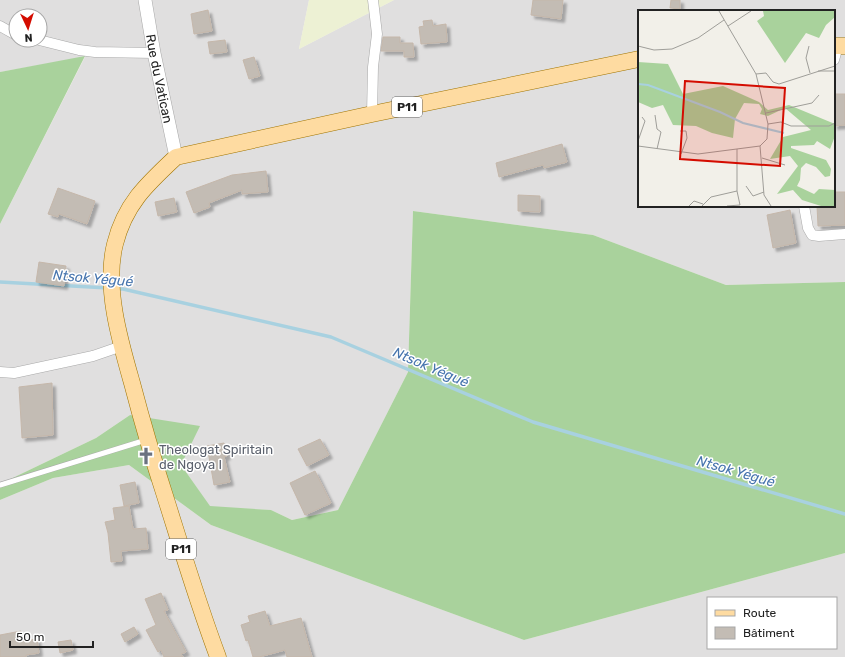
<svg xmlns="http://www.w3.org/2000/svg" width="845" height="657" font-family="Rubik,sans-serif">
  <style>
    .residential { fill: #e0dfdf; fill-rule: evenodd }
    .farmland { fill: #edf1d4 }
    .forest { fill: #a9d29c }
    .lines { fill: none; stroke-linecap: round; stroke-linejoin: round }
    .stream { stroke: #a8d1e0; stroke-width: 3.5 }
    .building { fill: #c3bcb4; stroke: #c5b7aa; filter: url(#shadow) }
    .service-casing { stroke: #a9a9a9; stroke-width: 6 }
    .minor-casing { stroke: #a9a9a9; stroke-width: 11 }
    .tertiary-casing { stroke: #a9a9a9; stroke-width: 14 }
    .primary-casing { stroke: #a07400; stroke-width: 17 }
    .service { stroke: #fff; stroke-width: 5 }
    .minor { stroke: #fff; stroke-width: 10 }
    .tertiary { stroke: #fff; stroke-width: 13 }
    .primary { stroke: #fedba1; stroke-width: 16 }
    .labels { text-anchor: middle; stroke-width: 3; stroke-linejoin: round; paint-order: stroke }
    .shield { fill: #fff; stroke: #646464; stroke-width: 1 }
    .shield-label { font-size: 12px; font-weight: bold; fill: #222 }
    .street-label { font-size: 13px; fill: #222; stroke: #fff }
    .worship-label { font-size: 13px; fill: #5b616d; stroke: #fff; text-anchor: start }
    .water-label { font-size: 14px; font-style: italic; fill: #4775ae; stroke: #fff }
    .inset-river { fill: none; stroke: #a8d1e0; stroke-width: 2 }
    .inset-road { fill: none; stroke: #9f9e99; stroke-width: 1 }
    .view { fill: #d40c00; fill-opacity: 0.15; stroke: #d40c00; stroke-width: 2 }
    .inset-edge { fill: none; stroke: #222; stroke-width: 2 }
  </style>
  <defs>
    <filter id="shadow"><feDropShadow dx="3.5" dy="3.5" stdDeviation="1" flood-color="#0004"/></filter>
  </defs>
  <rect width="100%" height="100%" fill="#f2f0e9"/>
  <!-- residential -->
  <path class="residential" d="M0,0H309L299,49L394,0H845V282L726,285L593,235L413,211L408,372L338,510L292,520L271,510L210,507L181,465L130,415L96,438L0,484V224L85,57L0,72ZM639,11H834V206H639ZM16,16H40V40H16Z
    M129,465L211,525L524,640L845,553V657H0V500L53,478ZM708,598H836V648H708Z"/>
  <!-- farmland -->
  <path class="farmland" d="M309,0H394L299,49Z"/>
  <!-- forest -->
  <path class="forest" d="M85,56L0,224V72Z
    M413,211L593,235L726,285L845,282V553L524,640L211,525L129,465L53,478L0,500V484L96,438L130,415L200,426L181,465L210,506L271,510L292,520L338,510L408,372Z"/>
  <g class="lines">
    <!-- stream -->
    <path class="stream" d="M0,282L108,288
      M116,289H123L331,337L533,422L845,514"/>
  </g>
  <!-- building -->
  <path class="building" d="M533,0H563L561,19L531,15Z
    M671,0H680V9L670,8Z
    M208,10L212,31L194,34L191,14Z
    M432,20L433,26L446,24L447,42L421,44L419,27L424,26L423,21Z
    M383,37H400V43H413L414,57H404V51H381Z
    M225,40L227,52L210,54L208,42Z
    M254,57L260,76L249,79L243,60Z
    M834,94H845V125L834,126Z
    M562,144L567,162L544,168L543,165L499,177L496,163Z
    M266,171L268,192L242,194V190L209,203L210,207L194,213L186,192L232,175Z
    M58,188L95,201L87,224L59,214L58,217L48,214Z
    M834,192H845V225L818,226L817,206H834Z
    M518,195L540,196V212L518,211Z
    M174,198L177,212L158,216L155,202Z
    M790,210L796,243L773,248L767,215Z
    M39,262L66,266L64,286L36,282Z
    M52,383L53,435L22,438L19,387Z
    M320,439L329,455L307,466L298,449Z
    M224,443L227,456L224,457L230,482L214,485L207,446Z
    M315,471L331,503L305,515L290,483Z
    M135,482L139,503L124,506L120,485Z
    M129,506L133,529L146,528L148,549L121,551L122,561L111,562L108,533L105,522L115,520L113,508Z
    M161,593L168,610L164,611L186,652L181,654L183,657H164L161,650L158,652L146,630L156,625L145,599Z
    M265,611L270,626L301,618L312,657H287L285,650L259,657H253L248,640L246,641L241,625L250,622L248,616Z
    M134,627L138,634L125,642L121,634Z
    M21,631L23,641L37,639L39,653L26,655V657H0V635Z
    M71,640L73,650L60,653L58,642Z"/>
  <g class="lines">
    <!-- service casing -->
    <g class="service-casing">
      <path id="service" d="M0,485L146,440"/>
    </g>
    <!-- minor casing -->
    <g class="minor-casing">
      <path id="minor" d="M0,26L16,35
        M39,40L79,50L95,52L154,53
        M834,60L838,46
        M372,114L373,67L377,34L373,0
        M804,206L808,228L812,235L819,236L845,234
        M0,372L14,373L93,356L122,346"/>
    </g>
    <!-- tertiary casing -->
    <g class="tertiary-casing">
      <g id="tertiary">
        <path id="s1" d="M145,0L154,53L176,157"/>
      </g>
    </g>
    <!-- primary casing -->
    <g class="primary-casing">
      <path id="primary" d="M834,46H845
        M218,657C198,604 182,550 165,496C153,459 142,421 132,383C120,341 104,287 115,244C125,204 147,184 176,157L372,114L639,59"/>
    </g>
    <!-- service -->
    <use href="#service" class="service"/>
    <!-- minor -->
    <use href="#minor" class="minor"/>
    <!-- tertiary -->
    <use href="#tertiary" class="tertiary"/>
    <!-- primary -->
    <use href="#primary" class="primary"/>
  </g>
  <!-- icons -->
  <defs>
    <g id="church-bare" transform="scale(1.38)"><path d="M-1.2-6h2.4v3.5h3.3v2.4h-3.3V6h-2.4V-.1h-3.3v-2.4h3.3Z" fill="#6b7280" stroke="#fff" stroke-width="2.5" paint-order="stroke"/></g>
  </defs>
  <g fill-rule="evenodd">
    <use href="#church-bare" x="146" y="456"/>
  </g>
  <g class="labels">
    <!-- shield labels -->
    <g class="shield">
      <rect x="392" y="97" width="30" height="20" rx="3"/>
      <rect x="166" y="539" width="30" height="20" rx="3"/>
    </g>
    <g class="shield-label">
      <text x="407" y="111">P11</text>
      <text x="181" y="553">P11</text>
    </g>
    <!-- street labels -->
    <g class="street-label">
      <text dy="5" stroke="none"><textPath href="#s1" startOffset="80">Rue du Vatican</textPath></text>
    </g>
    <!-- worship labels -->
    <g class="worship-label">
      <text x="159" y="454">Theologat Spiritain<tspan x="159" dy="15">de Ngoya I</tspan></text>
    </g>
    <!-- water labels -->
    <g class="water-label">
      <text transform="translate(93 278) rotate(5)" y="5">Ntsok Yégué</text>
      <text transform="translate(431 367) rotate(23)" y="5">Ntsok Yégué</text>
      <text transform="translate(736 471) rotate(16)" y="5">Ntsok Yégué</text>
    </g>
  </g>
  <!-- overview -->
  <g transform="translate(638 10)">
    <rect width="197" height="197" fill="#f2f0e9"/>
    <path d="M125,1H197V7L188,15L181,28L168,23L147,53L119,11L126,6ZM0,52L30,54L45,84L85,76L121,92L130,100L151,95L197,114V126L192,139L179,131L176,135L153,136V138L188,150L193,159L192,166L187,167L178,157L168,153L163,158L162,170L159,176L176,184L181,179L197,180V196H183L164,190L155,180L139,184L160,156L152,146L132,149L145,127L173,120L147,98L130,106L122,104L124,99L121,94L106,93L97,109L95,128L74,123L58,116L35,115L25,95L14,98L0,92Z" fill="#a9d29c"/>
    <path class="inset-river" d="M0,74L10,75L82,102L105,113L146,123"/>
    <path class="inset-road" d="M90,16L113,1M0,36L16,40L34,39L60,28L86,10M171,36L168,48L172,63M180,61H197M118,64L128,63L135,72L141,74L197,56M128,103L174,93L181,85M17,105L19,119L23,122L19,139M130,114L143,112L153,116H191L197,113M42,121H48L49,128L43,144M0,131L7,111L4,107M0,136L60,144L122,136L129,129L130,114L118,64L81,1M122,136L126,185L133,196M124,148L147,155M108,176L115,186L126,182M51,196L56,191L65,194M64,196L73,187L99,181V139M89,196L102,195L99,181"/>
    <path class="view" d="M47,71L147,78L142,156L42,149Z"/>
    <rect width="197" height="197" class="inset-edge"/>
  </g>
  <!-- legend -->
  <rect x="707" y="597" width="130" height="52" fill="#ffffff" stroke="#a7a7a7"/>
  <rect x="715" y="610" width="20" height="6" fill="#fedba1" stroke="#a7a7a7"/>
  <text x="743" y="617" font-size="12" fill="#222222">Route</text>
  <rect x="715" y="627" width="20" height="12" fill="#c3bcb4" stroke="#a7a7a7"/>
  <text x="743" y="637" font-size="12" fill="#222222">Bâtiment</text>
  <!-- north arrow -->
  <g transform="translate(28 28) rotate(176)"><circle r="19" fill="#ffffff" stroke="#a7a7a7"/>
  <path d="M0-3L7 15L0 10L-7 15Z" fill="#d40c00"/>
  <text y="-6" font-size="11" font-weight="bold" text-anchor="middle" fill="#222222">N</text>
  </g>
  <!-- scale -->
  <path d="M10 641v6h83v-6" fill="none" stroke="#222222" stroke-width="2"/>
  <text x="16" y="641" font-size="12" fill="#222222" stroke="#ffffff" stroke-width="3" paint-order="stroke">50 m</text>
</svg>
